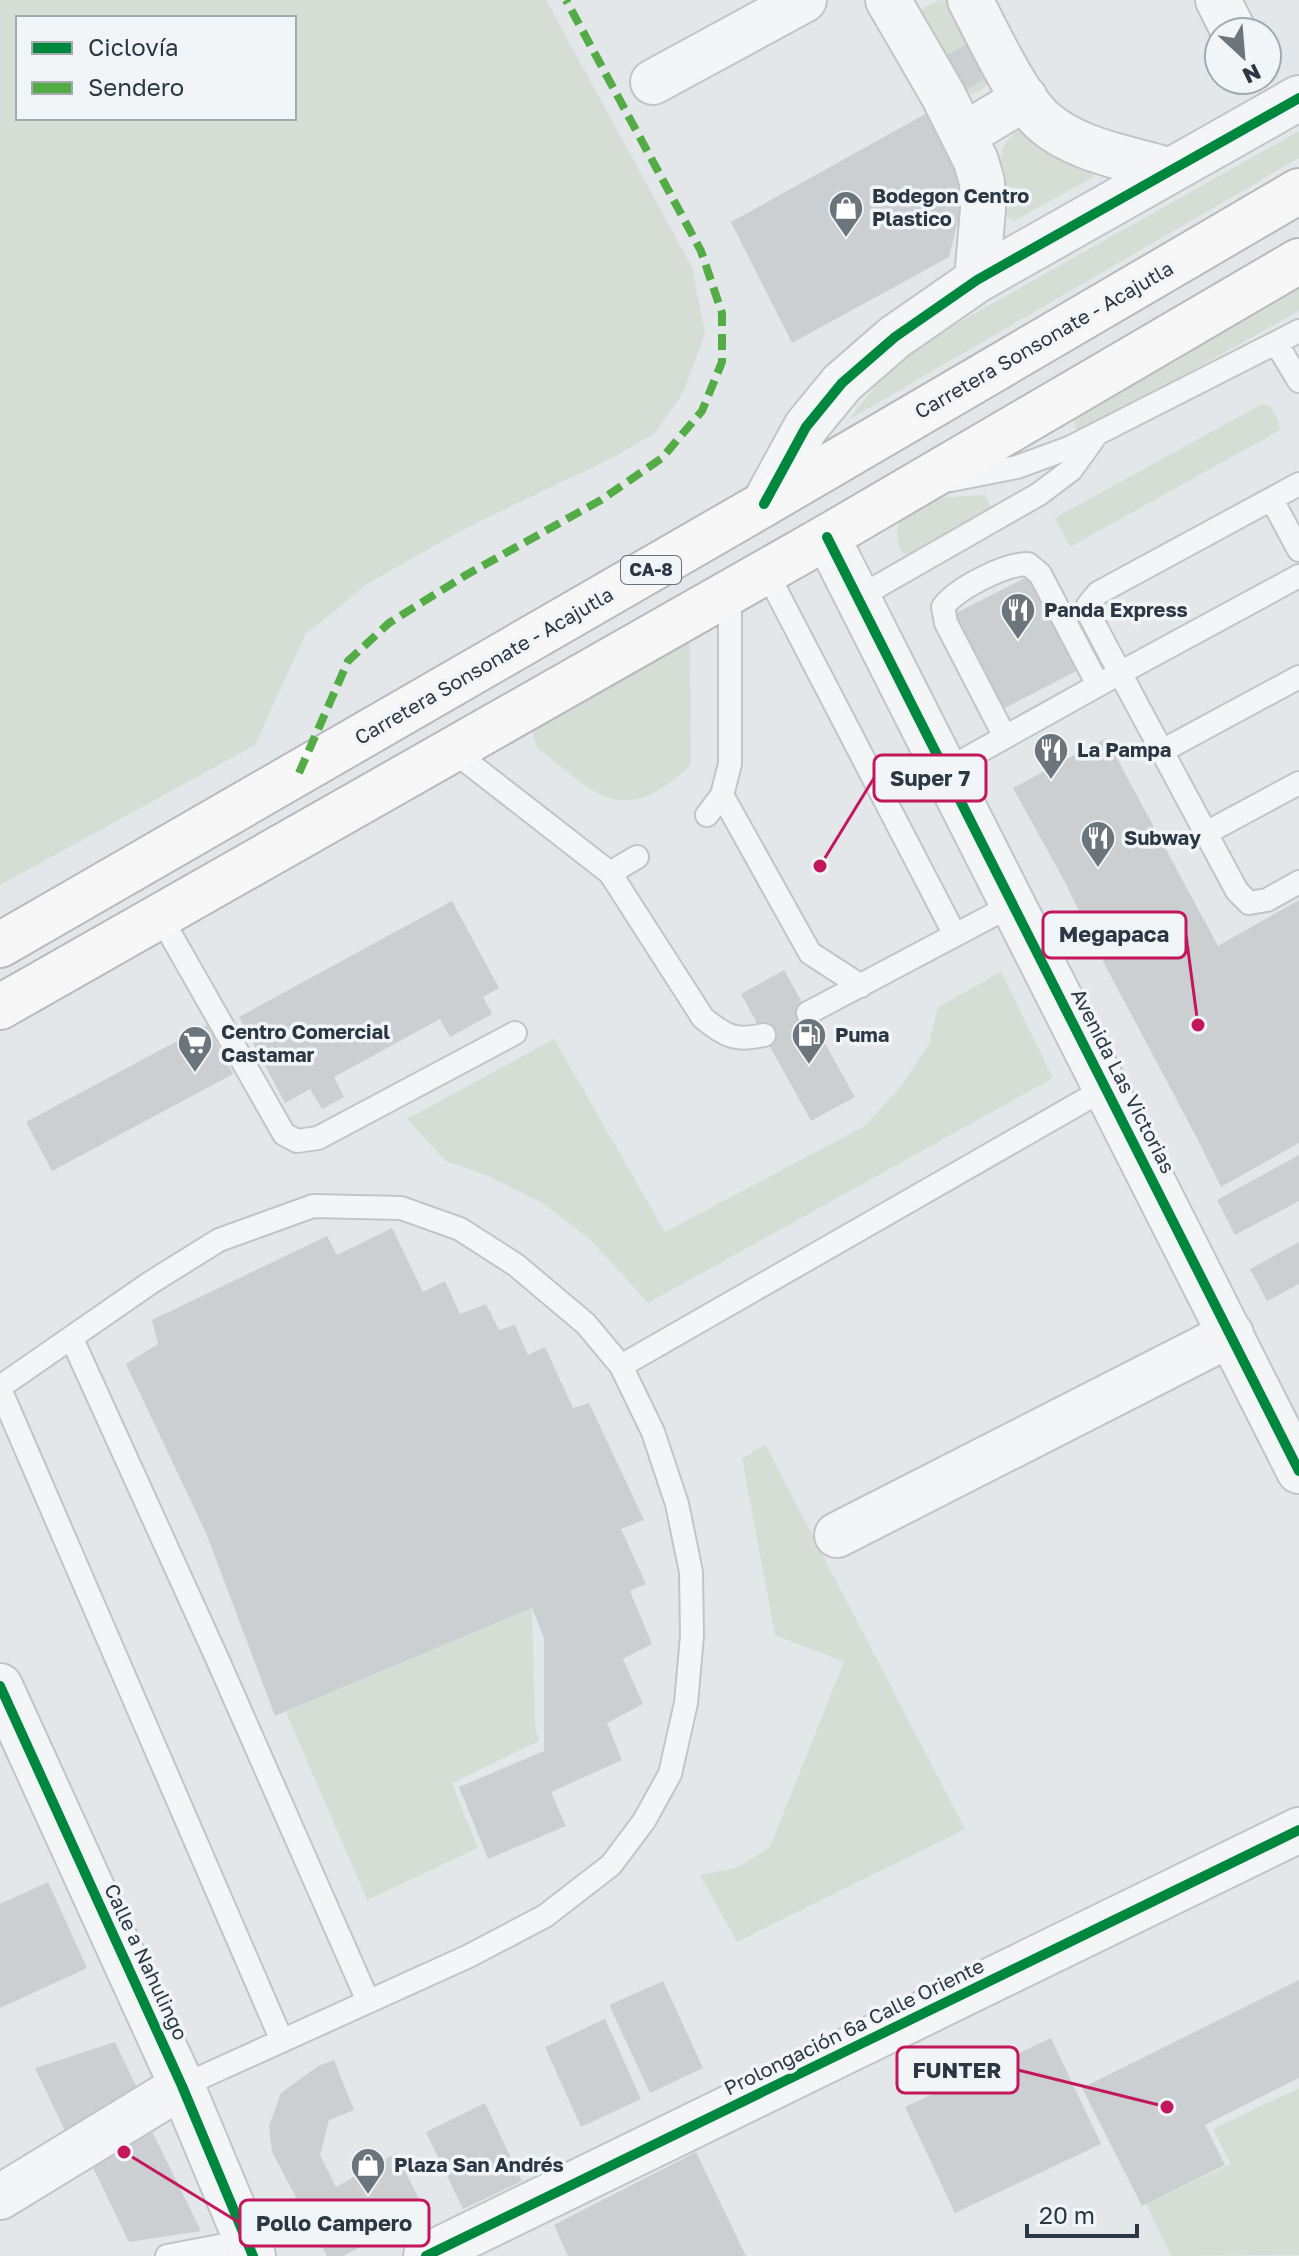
<svg xmlns="http://www.w3.org/2000/svg" width="1299" height="2256" font-family="'Golos Text',sans-serif">
  <style>
    .green { fill: #d6ddd5; fill-rule: evenodd }
    .building { fill: #cccfd1 }
    .lines { fill: none; stroke-linecap: round; stroke-linejoin: round }
    .service-casing { stroke: #c2c5c7; stroke-width: 26 }
    .minor-casing { stroke: #c2c5c7; stroke-width: 48 }
    .tertiary-casing { stroke: #c2c5c7; stroke-width: 48 }
    .trunk-casing { stroke: #b6babe; stroke-width: 48 }
    .service { stroke: #f3f5f6; stroke-width: 22 }
    .minor { stroke: #f3f5f6; stroke-width: 44 }
    .tertiary { stroke: #f3f5f6; stroke-width: 44 }
    .trunk { stroke: #f7f7f7; stroke-width: 44 }
    .quiet { stroke: #54ac46; stroke-width: 8; stroke-dasharray: 16 8; stroke-linecap: butt }
    .cycleway-casing { stroke: #f2f5f8; stroke-width: 15 }
    .cycleway { stroke: #00873e; stroke-width: 10 }
    .labels { text-anchor: middle; stroke-width: 7; stroke-linejoin: round; paint-order: stroke }
    .shield { fill: #f2f5f8; stroke: #677079; stroke-width: 2 }
    .shield-label { font-size: 18px; font-weight: bold; fill: #2b3742 }
    .poi-label { font-size: 20px; font-weight: bold; fill: #2b3742; stroke: #f2f5f8; text-anchor: start }
    .street-label { font-size: 20px; fill: #2b3742; stroke: #f2f5f8 }
    .leader { fill: none; stroke: #c2185b; stroke-width: 3 }
    .callout-dot { fill: #c2185b; stroke: #f2f5f8; stroke-width: 3 }
    .callout { fill: #f2f5f8; stroke: #c2185b; stroke-width: 3 }
    .callout-label { font-size: 22px; text-anchor: middle; font-weight: bold; fill: #2b3742 }
  </style>
  <rect width="100%" height="100%" fill="#e4e7e9"/>
  <!-- green -->
  <path class="green" d="M0,0H546L692,267L705,334L683,393L655,433L612,458L466,528L367,584L305,635L255,745L0,885ZM18,18H294V118H18Z
    M940,0L948,1L956,10L991,75C988,89 976,95 962,95L919,18L924,7Z
    M1026,128L1095,170L1093,177L1014,221L1005,215L1002,207C1002,177 990,139 1026,128Z
    M1299,131V158L850,419C880,376 906,357 949,328Z
    M1299,283V311L1084,431L1076,429L1073,413Z
    M1262,404L1271,407L1278,420L1280,430L1070,547L1055,518Z
    M985,495L991,507L910,554L903,553C894,540 898,526 901,512L932,498Z
    M681,638L690,645L691,765C621,829 598,796 537,747L533,736L535,720Z
    M1001,972L1053,1078L648,1303L591,1240L544,1204L486,1175L446,1161L407,1119L554,1039L665,1232L865,1126L901,1086L929,1044L938,1007Z
    M765,1444L965,1829L737,1942L700,1875L737,1868L770,1847L844,1662L775,1635L742,1459Z
    M532,1608L535,1725L539,1741L452,1783L478,1848L367,1900L286,1712Z
    M1299,2088V2255L1171,2256L1146,2204L1231,2164L1213,2129Z"/>
  <!-- building -->
  <path class="building" d="M970,43L988,77L962,92L944,56Z
    M936,108L968,180L949,257L792,343L731,222Z
    M1033,574L1082,668L1003,709L954,614Z
    M1106,738L1218,946L1299,900V1143L1221,1187L1197,1138L1106,967L1066,884L1013,788Z
    M452,901L499,988L483,997L492,1014L450,1037L440,1019L334,1077L344,1097L322,1109L310,1089L285,1103L239,1017Z
    M784,970L855,1097L811,1121L741,994Z
    M207,1025L233,1074L52,1171L26,1122Z
    M1299,1155V1201L1235,1235L1217,1200Z
    M392,1228L423,1292L445,1281L460,1314L486,1304L499,1330L515,1325L528,1355L545,1347L573,1408L589,1403L644,1520L621,1529L646,1584L630,1591L652,1644L623,1659L643,1704L607,1723L622,1760L551,1792L566,1826L488,1859L459,1787L544,1751V1638L532,1608L275,1716L206,1533L126,1364L158,1344L152,1320L327,1236L337,1255Z
    M1299,1242V1284L1267,1301L1250,1269Z
    M48,1882L87,1968L0,2008V1904Z
    M1299,1980V2078L1205,2125L1225,2165L1142,2206L1082,2088Z
    M663,1981L703,2068L650,2093L609,2005Z
    M605,2019L641,2099L581,2127L545,2047Z
    M1051,2038L1101,2144L955,2213L905,2107Z
    M115,2042L137,2088L68,2137L35,2068Z
    M334,2060L354,2110L329,2120L320,2155L336,2187L396,2153L426,2213L343,2256H327L272,2152L269,2126L281,2093L318,2066Z
    M485,2103L522,2181L463,2209L426,2132Z
    M147,2121L201,2231L129,2242L85,2151Z
    M696,2152L746,2256H568L554,2225Z"/>
  <g class="lines">
    <!-- service casing -->
    <g class="service-casing">
      <path id="service" d="M1276,343L1299,381
        M951,480L1017,467L1069,448L1299,331
        M1299,484L1098,593L1088,605L1091,618L1120,673L1299,576
        M1272,500L1299,550
        M766,571L955,935
        M859,597L1039,494L1071,470L1094,438
        M1005,737L946,623L943,607C957,588 1005,564 1028,564L1040,574L1098,685
        M452,750L610,873L703,1018C725,1036 736,1042 764,1035
        M1162,751L1299,677
        M946,770L1120,673L1237,891L1249,903L1267,900L1299,882
        M722,795L810,953L861,986
        M707,815L722,795L730,764V590
        M1206,833L1299,783
        M610,873L637,857
        M160,916L284,1134L297,1141L318,1138L515,1033
        M808,1013L1014,904
        M72,1339L216,1656L368,2001
        M621,1366L1106,1088
        M0,1387L150,1283L219,1240L313,1206L401,1208L460,1229L516,1265L586,1324L621,1366L653,1432L677,1504L691,1572L692,1636L686,1703L670,1774L644,1821L611,1865L545,1916L469,1956L182,2086
        M0,1389L282,2041
        M167,2256L246,2241"/>
    </g>
    <!-- minor casing -->
    <g class="minor-casing">
      <path id="minor" d="M888,0L943,95L976,161L982,182L983,209L977,280
        M970,0C987,32 1017,98 1043,121C1075,150 1127,158 1168,170
        M1218,0L1234,32
        M653,82L804,0
        M964,135L1025,98
        M764,504L806,427L842,383L895,337L977,280L1299,98
        M827,537L1299,1471
        M837,1535L1231,1334
        M0,2197L182,2086
        M426,2256L1299,1830"/>
    </g>
    <!-- tertiary casing -->
    <g class="tertiary-casing">
      <path id="tertiary" d="M0,1686L182,2086L253,2256"/>
    </g>
    <!-- trunk casing -->
    <g class="trunk-casing">
      <path id="trunk" d="M0,945L764,504L1299,191
        M0,1007L827,537L1299,261"/>
    </g>
    <!-- service -->
    <use href="#service" class="service"/>
    <!-- minor -->
    <use href="#minor" class="minor"/>
    <!-- tertiary -->
    <use href="#tertiary" class="tertiary"/>
    <!-- trunk -->
    <use href="#trunk" class="trunk"/>
    <!-- quiet -->
    <path class="quiet" d="M299,773L348,661L389,623L466,575L601,500L662,458L702,411L722,362V313L701,251L566,0"/>
    <!-- cycleway casing -->
    <g class="cycleway-casing">
      <path id="cycleway" d="M764,504L806,427L842,383L895,337L977,280L1299,98
        M827,537L1299,1471
        M0,1686L182,2086L253,2256
        M426,2256L1299,1830"/>
    </g>
    <!-- cycleway -->
    <use href="#cycleway" class="cycleway"/>
  </g>
  <!-- icons -->
  <defs>
    <g id="shop-pin" transform="scale(1.8)"><path d="M0 17L-7.5 6A9.5 9.5 0 1 1 7.5 6Z" fill="#6c757c" stroke="#f2f5f8"/><path d="M-5-2.5h2.3a2.7 3.5 0 0 1 5.4 0H5L5.5 6h-11ZM-1.5-2.5h3a1.5 2.3 0 0 0-3 0Z" fill="#fff"/></g>
    <g id="restaurant-pin" transform="scale(1.8)"><path d="M0 17L-7.5 6A9.5 9.5 0 1 1 7.5 6Z" fill="#6c757c" stroke="#f2f5f8"/><path d="M-5-6h1v4h1v-4h1v4h1v-4h1v5L-1.5 .5V6h-2V.5L-5-1ZM5-6V6H3V1.5H1.5Q1.5-4 5-6Z" fill="#fff"/></g>
    <g id="fuel-pin" transform="scale(1.8)"><path d="M0 17L-7.5 6A9.5 9.5 0 1 1 7.5 6Z" fill="#6c757c" stroke="#f2f5f8"/><path d="M-5.5-6h7V0h2V4h1.3V-2.5L3-4.5l.8-.8L6-3V5H2.5V1h-1V6h-7ZM-4.2-4.7v3.2H.2V-4.7Z" fill="#fff"/></g>
    <g id="supermarket-pin" transform="scale(1.8)"><path d="M0 17L-7.5 6A9.5 9.5 0 1 1 7.5 6Z" fill="#6c757c" stroke="#f2f5f8"/><path d="M-6-5.5h2.5l.6 2H6L4.5 2H-2.5L-4.4-4H-6ZM-1.5 3.2a1.3 1.3 0 1 0 .1 0ZM3 3.2a1.3 1.3 0 1 0 .1 0Z" fill="#fff"/></g>
  </defs>
  <g fill-rule="evenodd">
    <use href="#shop-pin" x="846" y="208"/>
    <use href="#restaurant-pin" x="1018" y="610"/>
    <use href="#restaurant-pin" x="1051" y="750"/>
    <use href="#restaurant-pin" x="1098" y="838"/>
    <use href="#fuel-pin" x="809" y="1035"/>
    <use href="#supermarket-pin" x="195" y="1043"/>
    <use href="#shop-pin" x="368" y="2165"/>
  </g>
  <g class="labels">
    <!-- shield labels -->
    <rect class="shield" x="621" y="556" width="60" height="28" rx="6"/>
    <g class="shield-label">
      <text x="651" y="576">CA-8</text>
    </g>
    <!-- poi labels -->
    <g class="poi-label">
      <text x="872" y="203">Bodegon Centro<tspan x="872" dy="23">Plastico</tspan></text>
      <text x="1044" y="617">Panda Express</text>
      <text x="1077" y="757">La Pampa</text>
      <text x="1124" y="845">Subway</text>
      <text x="221" y="1039">Centro Comercial<tspan x="221" dy="23">Castamar</tspan></text>
      <text x="835" y="1042">Puma</text>
      <text x="394" y="2172">Plaza San Andrés</text>
    </g>
    <!-- street labels -->
    <g class="street-label">
      <text transform="translate(1044 340) rotate(-30)" y="7">Carretera Sonsonate - Acajutla</text>
      <text transform="translate(484 666) rotate(-30)" y="7">Carretera Sonsonate - Acajutla</text>
      <text transform="translate(1123 1081) rotate(63)" y="7">Avenida Las Victorias</text>
      <text transform="translate(146 1962) rotate(65)" y="7">Calle a Nahulingo</text>
      <text transform="translate(854 2027) rotate(-26)" y="7">Prolongación 6a Calle Oriente</text>
    </g>
  </g>
  <!-- callouts -->
  <path class="leader" d="M820 866L874 778M1198 1025L1186 935M1167 2107L1018 2070M124 2152L240 2223"/>
  <g class="callout-dot">
    <circle cx="820" cy="866" r="8"/>
    <circle cx="1198" cy="1025" r="8"/>
    <circle cx="1167" cy="2107" r="8"/>
    <circle cx="124" cy="2152" r="8"/>
  </g>
  <g class="callout">
    <rect x="874" y="755" width="112" height="46" rx="8"/>
    <rect x="1043" y="912" width="143" height="46" rx="8"/>
    <rect x="897" y="2047" width="121" height="46" rx="8"/>
    <rect x="240" y="2200" width="189" height="46" rx="8"/>
  </g>
  <g class="callout-label">
    <text x="930" y="786">Super 7</text>
    <text x="1114" y="942">Megapaca</text>
    <text x="957" y="2078">FUNTER</text>
    <text x="334" y="2231">Pollo Campero</text>
  </g>
  <!-- legend -->
  <rect x="16" y="16" width="280" height="104" fill="#f2f5f8" stroke="#a2a9af" stroke-width="2"/>
  <rect x="32" y="42" width="40" height="12" fill="#00873e" stroke="#a2a9af" stroke-width="2"/>
  <text x="88" y="56" font-size="24" fill="#2b3742">Ciclovía</text>
  <rect x="32" y="82" width="40" height="12" fill="#54ac46" stroke="#a2a9af" stroke-width="2"/>
  <text x="88" y="96" font-size="24" fill="#2b3742">Sendero</text>
  <!-- north arrow -->
  <g transform="translate(1243 56) rotate(154)"><circle r="38" fill="#f2f5f8" stroke="#a2a9af" stroke-width="2"/>
  <path d="M0-6L14 30L0 20L-14 30Z" fill="#6c757c"/>
  <text y="-12" font-size="22" font-weight="bold" text-anchor="middle" fill="#2b3742">N</text>
  </g>
  <!-- scale -->
  <path d="M1027 2224v12h110v-12" fill="none" stroke="#2b3742" stroke-width="4"/>
  <text x="1039" y="2224" font-size="24" fill="#2b3742" stroke="#f2f5f8" stroke-width="6" paint-order="stroke">20 m</text>
</svg>
